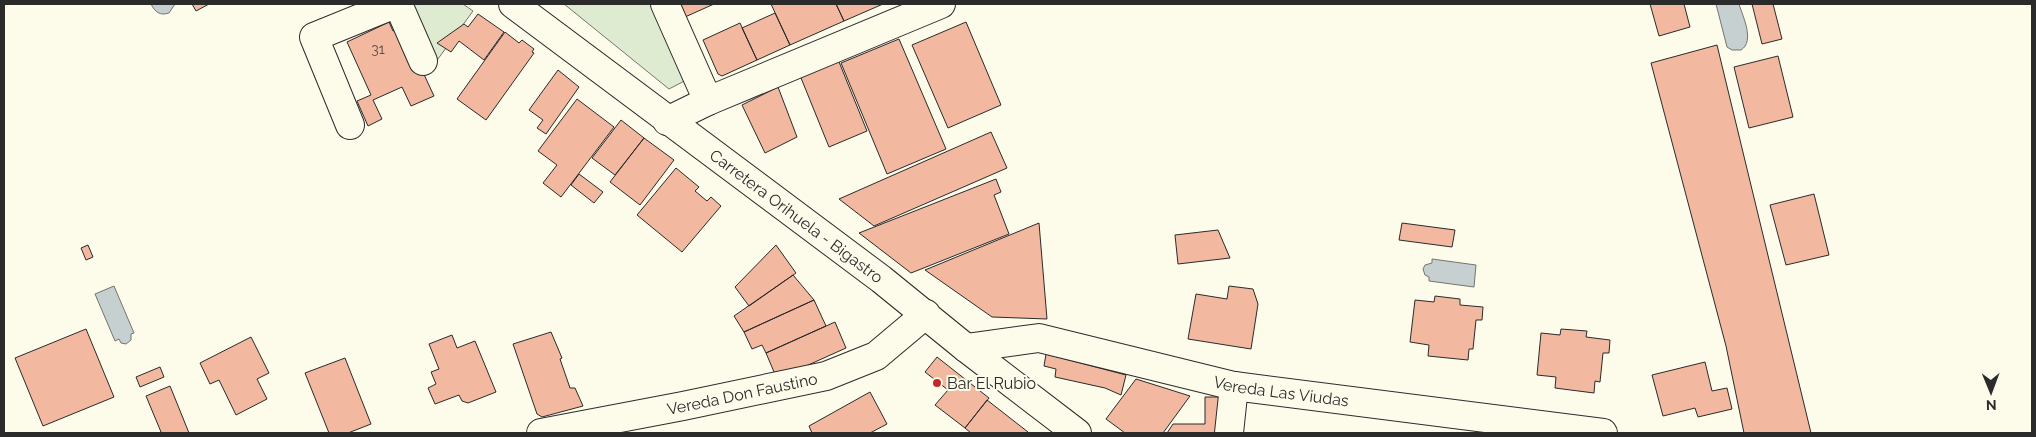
<svg xmlns="http://www.w3.org/2000/svg" width="2036" height="437" font-family="Raleway,sans-serif">
  <style>
    .green { fill: #deebd1; stroke: #74746e }
    .water { fill: #c7d0d0; stroke: #74746e }
    .building { fill: #f2b8a0; stroke: #2b2b2b }
    .lines { fill: none; stroke-linecap: round; stroke-linejoin: round }
    .minor-casing { stroke: #2b2b2b; stroke-width: 30 }
    .primary-casing { stroke: #2b2b2b; stroke-width: 30 }
    .minor { stroke: #fdfbea; stroke-width: 28 }
    .primary { stroke: #fdfbea; stroke-width: 28 }
    .poi-dot { fill: #c62828; stroke: #fdfbea; stroke-width: 2 }
    .labels { text-anchor: middle; stroke-width: 4; stroke-linejoin: round; paint-order: stroke }
    .number-label { font-size: 14px; fill: #5d4e48 }
    .street-label { font-size: 16px; fill: #2b2b2b; stroke: #fdfbea }
    .poi-label { font-size: 16px; fill: #2b2b2b; stroke: #fdfbea; text-anchor: start }
  </style>
  <rect width="100%" height="100%" fill="#fdfbea"/>
  <!-- green -->
  <path class="green" d="M405,4H463L473,11L435,63Z
    M564,4H653L690,78L669,89Z"/>
  <!-- water -->
  <path class="water" d="M151,4H175L169,13C160,16 155,12 151,4Z
    M1716,4H1739C1743,17 1755,41 1741,50H1732L1727,47Z
    M1432,259L1476,265L1474,287L1429,281V277L1425,275L1423,269L1425,265L1432,263Z
    M114,286L134,333L131,334V340L126,344L121,343L119,339L115,341L95,294Z"/>
  <!-- building -->
  <path class="building" d="M192,4H209L196,11Z
    M679,4H714L685,17Z
    M771,4H836L844,21L790,45Z
    M836,4H883L844,21Z
    M1650,4H1684L1690,27L1659,36Z
    M1752,4H1773L1782,39L1762,44Z
    M775,13L790,45L757,60L742,28Z
    M478,14L504,32L484,60L459,41L451,52L437,43L464,24L468,27Z
    M389,22L393,31L402,27L434,96L411,106L402,87L373,100L382,119L368,126L357,101L371,95L347,42Z
    M966,22L1001,105L948,128L912,45Z
    M740,23L757,60L722,76L718,74L703,40Z
    M505,32L519,43L522,40L534,49L532,52L534,53L486,120L457,99Z
    M899,39L946,149L887,174L841,63Z
    M1717,45L1811,433H1744L1726,346L1651,63Z
    M1778,56L1793,117L1749,128L1734,67Z
    M837,57L867,131L829,147L799,73Z
    M558,70L579,87L546,134L537,128L543,120L529,110Z
    M778,87L797,137L765,153L742,105Z
    M577,99L614,127L561,197L543,183L557,165L538,151Z
    M621,120L644,138L615,175L592,158Z
    M991,132L1007,168L874,226L839,199Z
    M644,138L674,160L640,205L610,182Z
    M676,168L699,187L695,191L707,201L711,197L721,206L682,252L637,215Z
    M579,174L603,192L594,203L571,185Z
    M996,179L1001,192L994,195L1009,234L911,273L859,233Z
    M1814,194L1829,255L1786,265L1770,205Z
    M1039,223L1047,319L992,317L925,270Z
    M1402,223L1455,230L1452,247L1399,240Z
    M1218,230L1230,258L1178,264L1175,235Z
    M88,245L93,257L86,260L81,248Z
    M776,245L796,273L749,306L735,287Z
    M793,275L814,300L744,332L734,316Z
    M1229,286L1253,289L1258,304L1251,349L1188,339L1196,294L1227,299Z
    M1435,296L1460,299V305L1483,307L1482,320H1476L1473,349H1469L1468,360L1428,356L1429,345L1410,342L1415,300L1434,302Z
    M814,300L826,326L766,353L762,345L752,349L744,332Z
    M835,322L846,348L777,379L766,353Z
    M86,329L114,397L43,426L15,358Z
    M1561,329L1587,331L1586,337L1610,340L1609,353H1603L1600,382L1595,381L1594,393L1555,388L1556,377L1537,375L1541,333L1560,335Z
    M551,332L562,358L560,359L570,388H575L583,406L542,417L537,414L513,344Z
    M452,335L457,348L475,341L496,392L468,403L462,401L459,395L435,404L428,388L436,384L431,372L439,369L429,344Z
    M251,337L269,373L257,379L267,399L236,415L219,380L210,384L200,363Z
    M1046,354L1126,375L1121,395L1105,388L1055,377L1056,369L1044,366Z
    M937,357L989,398L965,428L935,405L948,390L925,372Z
    M345,358L371,424L348,433H329L305,373Z
    M1705,362L1712,391L1727,388L1732,409L1698,417L1695,408L1663,416L1652,375Z
    M160,367L164,377L140,387L136,377Z
    M1136,379L1190,396L1163,433H1125L1106,419Z
    M170,386L189,433H159L161,432L146,396Z
    M870,392L887,424L870,433H812L809,426Z
    M1205,397H1223V433H1167L1173,424H1205Z
    M987,400L1028,432L1027,433H971L965,428Z"/>
  <g class="lines">
    <!-- minor casing -->
    <g class="minor-casing">
      <g id="minor">
        <path d="M398,4L423,61"/>
        <path d="M665,4L708,101"/>
        <path d="M667,121L708,101L941,4"/>
        <path d="M350,125L314,37L395,4"/>
        <path id="s1" d="M966,348L1039,338L1234,386L1603,433"/>
        <path id="s2" d="M541,433L683,406L826,376L876,356L926,314"/>
        <path d="M1229,433L1234,386"/>
      </g>
    </g>
    <!-- primary casing -->
    <g class="primary-casing">
      <g id="primary">
        <path id="s3" d="M513,4L881,279L966,348L1077,433"/>
      </g>
    </g>
    <!-- minor -->
    <use href="#minor" class="minor"/>
    <!-- primary -->
    <use href="#primary" class="primary"/>
  </g>
  <!-- markers -->
  <circle class="poi-dot" cx="937" cy="383" r="5"/>
  <g class="labels">
    <!-- number labels -->
    <g class="number-label">
      <text x="378" y="54">31</text>
    </g>
    <!-- street labels -->
    <g class="street-label">
      <text dy="6" stroke="none"><textPath href="#s3" startOffset="354">Carretera Orihuela - Bigastro</textPath></text>
      <text dy="6" stroke="none"><textPath href="#s1" startOffset="322">Vereda Las Viudas</textPath></text>
      <text dy="6" stroke="none"><textPath href="#s2" startOffset="205">Vereda Don Faustino</textPath></text>
    </g>
    <!-- poi labels -->
    <g class="poi-label">
      <text x="947" y="389">Bar El Rubio</text>
    </g>
  </g>
  <!-- border -->
  <rect width="2036" height="437" fill="none" stroke="#2b2b2b" stroke-width="10"/>
  <!-- north arrow -->
  <g transform="translate(1991 392) rotate(179)" stroke="#fdfbea" stroke-width="4" paint-order="stroke">
  <path d="M0-4L9 19L0 12L-9 19Z" fill="#2b2b2b"/>
  <text y="-8" font-size="14" font-weight="bold" text-anchor="middle" fill="#2b2b2b">N</text>
  </g>
</svg>
